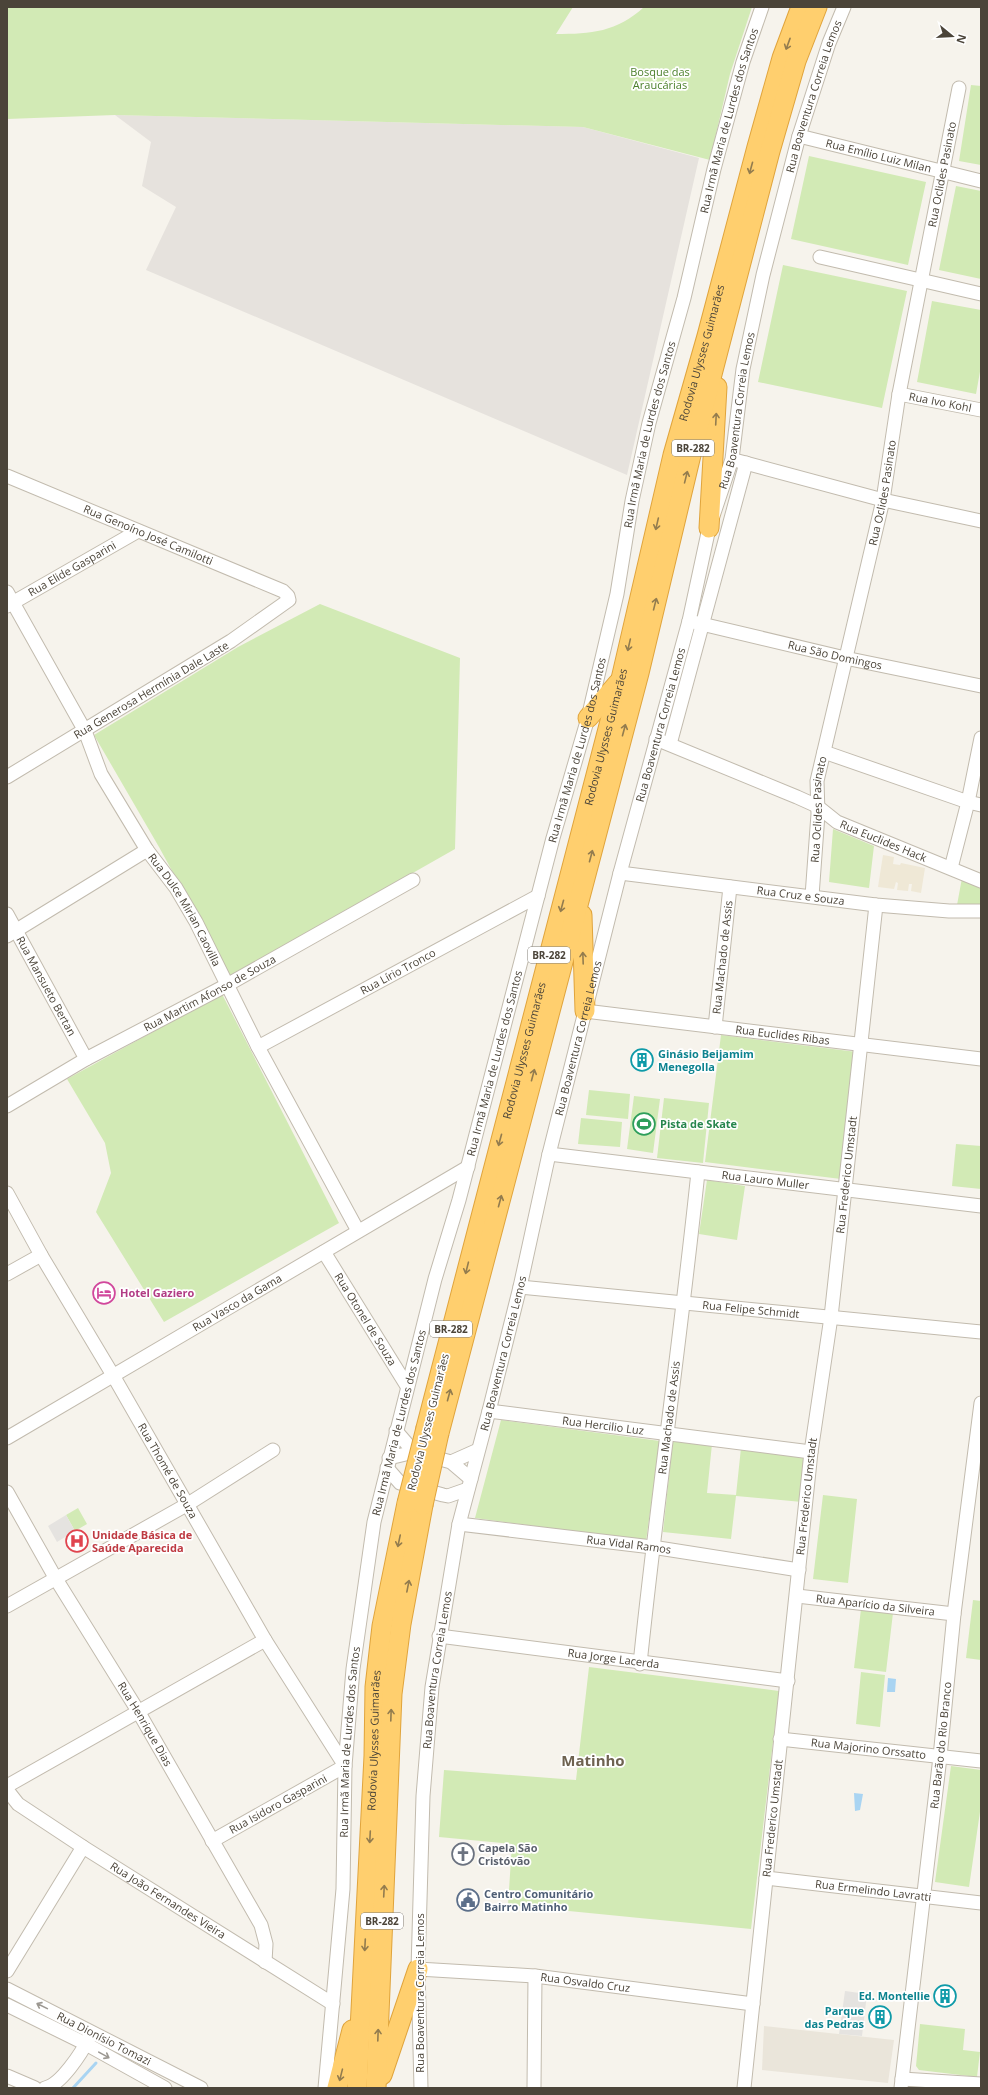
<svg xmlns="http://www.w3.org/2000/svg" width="988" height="2095" font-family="'Open Sans',sans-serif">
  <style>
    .residential { fill: #eae5da }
    .industrial { fill: #e6e2dd }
    .education { fill: #efe8d6 }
    .green { fill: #d2eab5 }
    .parking { fill: #e5e3e0 }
    .water { fill: #a9d4f2 }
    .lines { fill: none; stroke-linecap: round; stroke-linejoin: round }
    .stream { stroke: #a9d4f2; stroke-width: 3 }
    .minor-casing { stroke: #c2bbae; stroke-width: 15 }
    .highway-casing { stroke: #e0a43c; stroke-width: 21 }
    .minor { stroke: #fff; stroke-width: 13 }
    .highway { stroke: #ffcf6e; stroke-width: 19 }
    .highway-bridge-casing { stroke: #e0a43c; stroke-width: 21; stroke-linecap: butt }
    .highway-bridge { stroke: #ffcf6e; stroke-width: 19 }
    .oneway { stroke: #937c4e }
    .oneway2 { stroke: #9c9892 }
    .labels { text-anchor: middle; stroke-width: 3.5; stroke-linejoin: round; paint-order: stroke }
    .shield { fill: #fff; stroke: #817c74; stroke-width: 1 }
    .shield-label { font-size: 10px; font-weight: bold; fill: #4b4439 }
    .park-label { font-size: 11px; fill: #4a7f2a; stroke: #fff }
    .street-label { font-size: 11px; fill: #4b4439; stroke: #fff }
    .culture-label { font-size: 11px; font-weight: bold; fill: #0d838f; stroke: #fff; text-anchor: end }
    .leisure-label { font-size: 11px; font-weight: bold; fill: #27864d; stroke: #fff; text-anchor: start }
    .hotel-label { font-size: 11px; font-weight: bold; fill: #b23c85; stroke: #fff; text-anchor: start }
    .health-label { font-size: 11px; font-weight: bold; fill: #be3a42; stroke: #fff; text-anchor: start }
    .worship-label { font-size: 11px; font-weight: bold; fill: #5b616d; stroke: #fff; text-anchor: start }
    .service-label { font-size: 11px; font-weight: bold; fill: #4e5e75; stroke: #fff; text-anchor: start }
    .district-label { font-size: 15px; font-weight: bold; fill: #6e6250; stroke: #fff }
  </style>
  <rect width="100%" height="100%" fill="#f6f3ec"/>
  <!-- residential -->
  <path class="residential" d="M764,2026L894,2040L888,2083L762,2070Z"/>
  <!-- industrial -->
  <path class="industrial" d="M115,115L583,127L699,158L627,475L146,270L176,207L142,186L151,142Z"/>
  <!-- education -->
  <path class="education" d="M883,855L894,857L893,864L900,865L901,863L925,868L921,893L911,891L912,884H909L908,891L897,890L898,883L896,882L894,889L878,887Z"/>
  <!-- green -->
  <path class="green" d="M7,7H573L556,34C591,34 617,32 644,7H752L730,74L710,160L583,127L115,115L7,119Z
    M971,85L981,86V165L959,161Z
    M809,156L926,182L908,265L791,239Z
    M956,186L981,191V279L939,270Z
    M783,265L907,291L882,408L758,382Z
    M932,301L981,310V366L976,394L917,382Z
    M320,604L460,658L455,849L230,977L159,847L94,735L238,647Z
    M833,829L874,846L869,888L829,882Z
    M962,878L981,885V906L957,905Z
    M222,994L339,1223L164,1322L96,1212L111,1173L105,1143L67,1079Z
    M721,1035L857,1052L841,1179L705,1162Z
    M589,1090L630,1094L628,1119L586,1115Z
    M634,1096L660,1099L653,1153L627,1149Z
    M664,1098L709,1103L703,1163L657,1158Z
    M581,1118L622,1122L620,1147L578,1144Z
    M956,1144L981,1146V1189L952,1186Z
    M707,1180L745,1186L737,1240L699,1234Z
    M501,1420L660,1441L646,1541L475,1518Z
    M673,1439L712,1444L707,1493L736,1495L741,1448L806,1454L802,1502L736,1496L731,1539L663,1532Z
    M823,1495L857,1499L848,1583L813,1579Z
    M78,1508L87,1524L75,1531L66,1515Z
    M973,1600L981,1601V1660L966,1658Z
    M861,1609L893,1613L886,1672L854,1668Z
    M589,1667L779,1691L751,1929L508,1905L512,1844L439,1837L444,1770L576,1780Z
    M861,1672L885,1675L880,1727L856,1724Z
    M951,1766L981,1770V1805L969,1887L935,1882Z
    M920,2024L965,2029L963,2050L980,2052L977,2077L919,2070L916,2066Z"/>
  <!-- parking -->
  <path class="parking" d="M66,1515L75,1531L57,1542L48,1526Z
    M845,1991L867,1994L862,2036L839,2034Z"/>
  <!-- water -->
  <path class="water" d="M888,1678L896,1679L895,1692H887Z
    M854,1793L863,1794L860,1810L855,1811Z"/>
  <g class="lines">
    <!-- stream -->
    <path class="stream" d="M73,2088L96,2063"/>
    <!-- minor casing -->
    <g class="minor-casing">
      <g id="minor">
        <path id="s1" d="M799,136L981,181"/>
        <path d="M820,257L981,294"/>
        <path id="s2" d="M899,394L981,410"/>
        <path d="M738,461L883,500L981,521"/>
        <path id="s3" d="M7,476L283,591L288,596L289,600L231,641L7,777"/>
        <path id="s4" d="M7,592L85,731L101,774L147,850L176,888L196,922L258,1047L358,1231"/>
        <path id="s5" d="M7,606L138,531"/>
        <path id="s6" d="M689,621L845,658L981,686"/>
        <path id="s7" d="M656,739L797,797L817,806L837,822L981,881"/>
        <path d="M670,744L746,463"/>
        <path d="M824,752L968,802L981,805"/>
        <path d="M951,868L968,802L981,738"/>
        <path id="s8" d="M620,873L876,905L949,911H981"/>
        <path id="s9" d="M812,896L818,814L817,781L883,500L899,394L959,88"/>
        <path id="s10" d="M7,914L86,1059"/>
        <path d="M7,936L147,850"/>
        <path id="s11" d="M585,1011L981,1059"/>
        <path id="s12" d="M715,1027L730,887"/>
        <path id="s13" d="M258,1047L538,896"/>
        <path id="s14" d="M7,1106L86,1059L227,985L413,880"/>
        <path id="s15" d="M549,1154L981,1206"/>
        <path id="s16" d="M7,1193L41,1255L114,1377L265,1640L345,1766L212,1841"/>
        <path id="s17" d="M324,1252L407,1386"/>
        <path d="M7,1274L41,1255"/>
        <path id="s18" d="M520,1287L981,1332"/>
        <path id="s19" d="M489,1411L811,1452"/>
        <path d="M396,1431L414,1452"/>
        <path id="s20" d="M7,1438L468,1167"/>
        <path d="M389,1458L414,1452L451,1462L471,1479"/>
        <path d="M451,1462L478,1450"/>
        <path d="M387,1468L400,1483L443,1495L448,1496L468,1489"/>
        <path id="s21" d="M7,1492L56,1579L138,1711L261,1925L266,1944L265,1962"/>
        <path id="s22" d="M459,1524L652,1547L799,1570"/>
        <path id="s23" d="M797,1596L954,1614"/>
        <path d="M7,1606L188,1504L273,1450"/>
        <path id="s24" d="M439,1636L788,1681"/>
        <path id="s25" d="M640,1664C657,1499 681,1336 698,1172"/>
        <path id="s26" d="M780,1739L981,1761"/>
        <path d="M7,1786L265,1640"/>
        <path id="s27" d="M7,1790L18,1804L83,1847L333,2004"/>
        <path id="s28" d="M766,1878L981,1903"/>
        <path id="s29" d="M418,1969L535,1976L753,2004"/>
        <path d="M7,1971L83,1847"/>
        <path id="s30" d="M7,1989L201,2088"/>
        <path d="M7,2005L86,2044L165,2088"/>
        <path d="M7,2076L35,2088"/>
        <path d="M902,2079L981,2084"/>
        <path d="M45,2088C61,2085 82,2052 89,2038"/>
        <path id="s31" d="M325,2088L343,1889L345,1766L353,1669L374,1522L435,1279L459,1200L553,838L588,718L617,594L632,501L649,423L684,298L714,169L743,62L762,7"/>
        <path id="s32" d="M421,2088L418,1969L423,1796L432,1687L459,1524L489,1411L520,1287L549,1154L620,873L689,621L709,528L732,459L743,369L763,275L799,136L829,43L844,7"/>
        <path d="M534,2088L535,1976"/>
        <path id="s33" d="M744,2088L811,1452L831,1317L876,905"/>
        <path id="s34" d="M901,2088L940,1757L954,1614L981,1403"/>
      </g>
    </g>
    <!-- highway casing -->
    <g class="highway-casing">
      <g id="highway">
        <path d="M709,528L717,387"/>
        <path d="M588,718L618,683"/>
        <path d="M582,915L585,1011"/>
        <path id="s35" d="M426,1428L621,679L673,455L707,336L757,147L782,58L801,7"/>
        <path d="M439,1433L639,673L690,459L770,151L796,61L817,7"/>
        <path d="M382,2075L418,1969"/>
        <path d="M337,2088L352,2030"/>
        <path id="s36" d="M357,2088L374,1756L375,1687L382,1626L407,1503"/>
        <path d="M376,2088L392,1694L401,1624L423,1505"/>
      </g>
    </g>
    <!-- minor -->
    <use href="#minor" class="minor"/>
    <!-- highway -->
    <use href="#highway" class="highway"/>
    <!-- highway-bridge casing -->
    <g class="highway-bridge-casing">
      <path id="highway-bridge" d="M407,1503L426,1428
        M423,1505L439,1433"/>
    </g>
    <!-- highway-bridge -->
    <use href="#highway-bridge" class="highway-bridge"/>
  </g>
  <!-- one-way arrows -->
  <defs><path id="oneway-shaft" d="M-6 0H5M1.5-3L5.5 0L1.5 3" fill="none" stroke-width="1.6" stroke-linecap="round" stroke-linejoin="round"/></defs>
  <g class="oneway">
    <use href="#oneway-shaft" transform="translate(788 44) rotate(110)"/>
    <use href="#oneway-shaft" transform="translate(751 168) rotate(105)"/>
    <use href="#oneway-shaft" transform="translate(716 419) rotate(-87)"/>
    <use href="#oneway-shaft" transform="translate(686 477) rotate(-76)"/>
    <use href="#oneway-shaft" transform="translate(657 524) rotate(103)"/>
    <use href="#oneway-shaft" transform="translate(655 604) rotate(-76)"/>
    <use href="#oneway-shaft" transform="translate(629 645) rotate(103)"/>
    <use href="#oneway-shaft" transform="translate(624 730) rotate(-75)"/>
    <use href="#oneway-shaft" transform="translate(591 856) rotate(-75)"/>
    <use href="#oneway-shaft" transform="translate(562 906) rotate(105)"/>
    <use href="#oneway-shaft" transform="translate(583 958) rotate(-92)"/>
    <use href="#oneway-shaft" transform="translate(533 1075) rotate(-75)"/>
    <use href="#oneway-shaft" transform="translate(500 1140) rotate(105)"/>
    <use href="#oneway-shaft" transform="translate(500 1201) rotate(-75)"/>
    <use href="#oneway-shaft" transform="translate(467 1268) rotate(104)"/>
    <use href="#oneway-shaft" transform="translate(449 1395) rotate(-75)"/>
    <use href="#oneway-shaft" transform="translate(399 1541) rotate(102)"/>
    <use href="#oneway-shaft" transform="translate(408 1586) rotate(-79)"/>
    <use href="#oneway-shaft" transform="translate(391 1715) rotate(-88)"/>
    <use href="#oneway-shaft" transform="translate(370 1837) rotate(93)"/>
    <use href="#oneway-shaft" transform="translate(384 1891) rotate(-87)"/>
    <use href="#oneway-shaft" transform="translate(365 1945) rotate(93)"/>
    <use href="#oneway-shaft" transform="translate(378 2035) rotate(-88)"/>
    <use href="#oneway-shaft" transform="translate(341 2075) rotate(104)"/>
  </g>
  <g class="oneway2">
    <use href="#oneway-shaft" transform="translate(42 2006) rotate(-154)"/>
    <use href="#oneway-shaft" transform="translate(104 2055) rotate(29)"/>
  </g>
  <!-- icons -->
  <defs>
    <g id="building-ring" transform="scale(1.15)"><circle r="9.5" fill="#fff" stroke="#0f9aa8" stroke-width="1.5"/><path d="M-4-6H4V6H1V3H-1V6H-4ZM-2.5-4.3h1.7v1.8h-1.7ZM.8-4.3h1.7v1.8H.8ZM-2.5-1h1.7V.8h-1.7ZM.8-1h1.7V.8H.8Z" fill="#0f9aa8"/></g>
    <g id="stadium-ring" transform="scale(1.15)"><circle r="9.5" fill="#fff" stroke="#2e9e5b" stroke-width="1.5"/><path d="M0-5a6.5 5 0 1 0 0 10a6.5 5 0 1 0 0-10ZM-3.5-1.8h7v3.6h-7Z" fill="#2e9e5b"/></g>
    <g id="hotel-ring" transform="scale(1.15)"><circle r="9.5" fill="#fff" stroke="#d1479c" stroke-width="1.5"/><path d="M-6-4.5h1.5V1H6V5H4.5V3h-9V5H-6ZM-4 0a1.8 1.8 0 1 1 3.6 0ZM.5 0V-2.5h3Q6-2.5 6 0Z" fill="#d1479c"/></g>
    <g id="hospital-ring" transform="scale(1.15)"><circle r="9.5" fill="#fff" stroke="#e0444e" stroke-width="1.5"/><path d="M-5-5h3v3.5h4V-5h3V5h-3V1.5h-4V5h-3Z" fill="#e0444e"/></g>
    <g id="church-ring" transform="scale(1.15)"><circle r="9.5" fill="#fff" stroke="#6b7280" stroke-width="1.5"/><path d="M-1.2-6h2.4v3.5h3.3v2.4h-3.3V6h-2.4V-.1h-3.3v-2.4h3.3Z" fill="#6b7280"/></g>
    <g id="civic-ring" transform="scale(1.15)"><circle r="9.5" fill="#fff" stroke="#5c6f8a" stroke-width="1.5"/><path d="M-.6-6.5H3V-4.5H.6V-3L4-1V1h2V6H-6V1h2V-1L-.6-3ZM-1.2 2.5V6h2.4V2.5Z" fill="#5c6f8a"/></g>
  </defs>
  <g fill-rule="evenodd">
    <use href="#building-ring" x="642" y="1060"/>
    <use href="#stadium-ring" x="644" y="1124"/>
    <use href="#hotel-ring" x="104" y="1293"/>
    <use href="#hospital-ring" x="77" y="1541"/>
    <use href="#church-ring" x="463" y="1854"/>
    <use href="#civic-ring" x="468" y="1900"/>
    <use href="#building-ring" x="945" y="1996"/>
    <use href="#building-ring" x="880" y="2017"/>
  </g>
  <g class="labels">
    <!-- shield labels -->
    <g class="shield">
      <rect x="672" y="440" width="42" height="16" rx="3"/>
      <rect x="528" y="947" width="42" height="16" rx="3"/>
      <rect x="430" y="1321" width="42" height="16" rx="3"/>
      <rect x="361" y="1913" width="42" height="16" rx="3"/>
    </g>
    <g class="shield-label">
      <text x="693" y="452">BR-282</text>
      <text x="549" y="959">BR-282</text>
      <text x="451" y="1333">BR-282</text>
      <text x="382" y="1925">BR-282</text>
    </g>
    <!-- park labels -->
    <g class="park-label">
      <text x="660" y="76">Bosque das<tspan x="660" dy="13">Araucárias</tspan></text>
    </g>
    <!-- street labels -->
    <g class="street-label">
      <text dy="4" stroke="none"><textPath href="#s32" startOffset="2039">Rua Boaventura Correia Lemos</textPath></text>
      <text dy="4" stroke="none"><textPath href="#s31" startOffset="2015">Rua Irmã Maria de Lurdes dos Santos</textPath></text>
      <text dy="4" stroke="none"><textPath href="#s1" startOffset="82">Rua Emílio Luiz Milan</textPath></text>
      <text dy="4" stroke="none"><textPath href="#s9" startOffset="735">Rua Oclides Pasinato</textPath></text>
      <text dy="4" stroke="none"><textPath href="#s35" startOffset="1110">Rodovia Ulysses Guimarães</textPath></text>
      <text dy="4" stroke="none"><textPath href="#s2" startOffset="42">Rua Ivo Kohl</textPath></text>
      <text dy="4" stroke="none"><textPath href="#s32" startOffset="1715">Rua Boaventura Correia Lemos</textPath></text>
      <text dy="4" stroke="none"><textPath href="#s31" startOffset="1691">Rua Irmã Maria de Lurdes dos Santos</textPath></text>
      <text dy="4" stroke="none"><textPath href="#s9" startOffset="411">Rua Oclides Pasinato</textPath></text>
      <text dy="4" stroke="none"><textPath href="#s3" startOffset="153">Rua Genoíno José Camilotti</textPath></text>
      <text dy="4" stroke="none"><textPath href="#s5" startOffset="75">Rua Elide Gasparini</textPath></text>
      <text dy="4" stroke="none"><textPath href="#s6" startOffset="150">Rua São Domingos</textPath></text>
      <text transform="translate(151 690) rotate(-31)" y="4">Rua Generosa Hermínia Dale Laste</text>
      <text dy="4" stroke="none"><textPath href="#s32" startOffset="1391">Rua Boaventura Correia Lemos</textPath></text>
      <text dy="4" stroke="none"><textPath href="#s35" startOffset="714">Rodovia Ulysses Guimarães</textPath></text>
      <text dy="4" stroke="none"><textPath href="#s31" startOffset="1367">Rua Irmã Maria de Lurdes dos Santos</textPath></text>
      <text dy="4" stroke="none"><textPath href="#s9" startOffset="87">Rua Oclides Pasinato</textPath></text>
      <text dy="4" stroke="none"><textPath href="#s7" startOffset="250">Rua Euclides Hack</textPath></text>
      <text dy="4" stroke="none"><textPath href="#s8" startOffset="182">Rua Cruz e Souza</textPath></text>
      <text dy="4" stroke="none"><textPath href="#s4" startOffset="365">Rua Dulce Mirian Caovilla</textPath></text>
      <text dy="4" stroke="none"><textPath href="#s12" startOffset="70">Rua Machado de Assis</textPath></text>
      <text dy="4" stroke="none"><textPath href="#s13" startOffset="159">Rua Lírio Tronco</textPath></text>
      <text dy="4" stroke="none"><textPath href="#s10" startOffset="82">Rua Mansueto Bertan</textPath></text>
      <text dy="4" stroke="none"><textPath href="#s14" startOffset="232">Rua Martim Afonso de Souza</textPath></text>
      <text dy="4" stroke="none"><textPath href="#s11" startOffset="199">Rua Euclides Ribas</textPath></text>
      <text dy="4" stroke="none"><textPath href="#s32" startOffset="1067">Rua Boaventura Correia Lemos</textPath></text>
      <text dy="4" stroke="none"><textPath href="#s35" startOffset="390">Rodovia Ulysses Guimarães</textPath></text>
      <text dy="4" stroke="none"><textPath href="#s31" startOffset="1043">Rua Irmã Maria de Lurdes dos Santos</textPath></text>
      <text dy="4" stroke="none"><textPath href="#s33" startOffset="919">Rua Frederico Umstadt</textPath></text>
      <text dy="4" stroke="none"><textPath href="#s15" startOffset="218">Rua Lauro Muller</textPath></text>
      <text dy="4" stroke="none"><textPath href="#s20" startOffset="267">Rua Vasco da Gama</textPath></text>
      <text dy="4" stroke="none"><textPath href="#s18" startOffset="232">Rua Felipe Schmidt</textPath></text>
      <text dy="4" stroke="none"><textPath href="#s17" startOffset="79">Rua Otonel de Souza</textPath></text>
      <text dy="4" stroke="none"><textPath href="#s32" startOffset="743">Rua Boaventura Correia Lemos</textPath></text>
      <text dy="4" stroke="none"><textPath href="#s25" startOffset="248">Rua Machado de Assis</textPath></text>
      <text transform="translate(428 1422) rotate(-76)" y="4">Rodovia Ulysses Guimarães</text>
      <text dy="4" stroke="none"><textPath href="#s31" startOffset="671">Rua Irmã Maria de Lurdes dos Santos</textPath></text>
      <text dy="4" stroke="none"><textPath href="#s19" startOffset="115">Rua Hercilio Luz</textPath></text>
      <text dy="4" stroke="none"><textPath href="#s16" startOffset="321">Rua Thomé de Souza</textPath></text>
      <text dy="4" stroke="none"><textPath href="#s33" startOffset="595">Rua Frederico Umstadt</textPath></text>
      <text dy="4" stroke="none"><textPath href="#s22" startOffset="171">Rua Vidal Ramos</textPath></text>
      <text dy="4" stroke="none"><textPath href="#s23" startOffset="79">Rua Aparício da Silveira</textPath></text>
      <text dy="4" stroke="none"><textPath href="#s24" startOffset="176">Rua Jorge Lacerda</textPath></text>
      <text dy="4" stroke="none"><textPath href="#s32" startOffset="419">Rua Boaventura Correia Lemos</textPath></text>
      <text dy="4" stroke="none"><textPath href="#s21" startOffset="270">Rua Henrique Dias</textPath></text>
      <text dy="4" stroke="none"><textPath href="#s36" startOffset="348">Rodovia Ulysses Guimarães</textPath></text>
      <text dy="4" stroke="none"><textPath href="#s31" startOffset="347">Rua Irmã Maria de Lurdes dos Santos</textPath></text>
      <text dy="4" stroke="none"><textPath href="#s34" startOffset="345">Rua Barão do Rio Branco</textPath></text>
      <text dy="4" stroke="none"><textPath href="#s26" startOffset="89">Rua Majorino Orssatto</textPath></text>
      <text transform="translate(278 1804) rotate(-29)" y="4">Rua Isidoro Gasparini</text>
      <text dy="4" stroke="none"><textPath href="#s33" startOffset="271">Rua Frederico Umstadt</textPath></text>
      <text dy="4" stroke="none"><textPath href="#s28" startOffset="108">Rua Ermelindo Lavratti</textPath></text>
      <text dy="4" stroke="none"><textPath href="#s27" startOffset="196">Rua João Fernandes Vieira</textPath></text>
      <text dy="4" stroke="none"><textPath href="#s29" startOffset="168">Rua Osvaldo Cruz</textPath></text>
      <text transform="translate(420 1993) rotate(-90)" y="4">Rua Boaventura Correia Lemos</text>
      <text dy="4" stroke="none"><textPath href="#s30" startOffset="109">Rua Dionísio Tomazi</textPath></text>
    </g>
    <!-- culture labels -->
    <g class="culture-label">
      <text x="658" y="1058" text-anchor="start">Ginásio Beijamim<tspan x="658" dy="13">Menegolla</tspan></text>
      <text x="930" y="2000">Ed. Montellie</text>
      <text x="864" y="2015">Parque<tspan x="864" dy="13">das Pedras</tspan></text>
    </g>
    <!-- leisure labels -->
    <g class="leisure-label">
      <text x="660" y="1128">Pista de Skate</text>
    </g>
    <!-- hotel labels -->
    <g class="hotel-label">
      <text x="120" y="1297">Hotel Gaziero</text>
    </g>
    <!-- health labels -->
    <g class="health-label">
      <text x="92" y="1539">Unidade Básica de<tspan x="92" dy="13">Saúde Aparecida</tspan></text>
    </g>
    <!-- worship labels -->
    <g class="worship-label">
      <text x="478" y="1852">Capela São<tspan x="478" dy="13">Cristóvão</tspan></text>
    </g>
    <!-- service labels -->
    <g class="service-label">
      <text x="484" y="1898">Centro Comunitário<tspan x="484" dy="13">Bairro Matinho</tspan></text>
    </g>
    <!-- district labels -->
    <g class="district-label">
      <text x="593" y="1766">Matinho</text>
    </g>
  </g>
  <!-- border -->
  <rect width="988" height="2095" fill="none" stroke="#4b4439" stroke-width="16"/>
  <!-- north arrow -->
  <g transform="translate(952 36) rotate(108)" stroke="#ffffff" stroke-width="3" paint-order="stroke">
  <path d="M0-3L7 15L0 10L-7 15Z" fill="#4b4439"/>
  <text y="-6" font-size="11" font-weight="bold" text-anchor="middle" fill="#4b4439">N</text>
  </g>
</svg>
